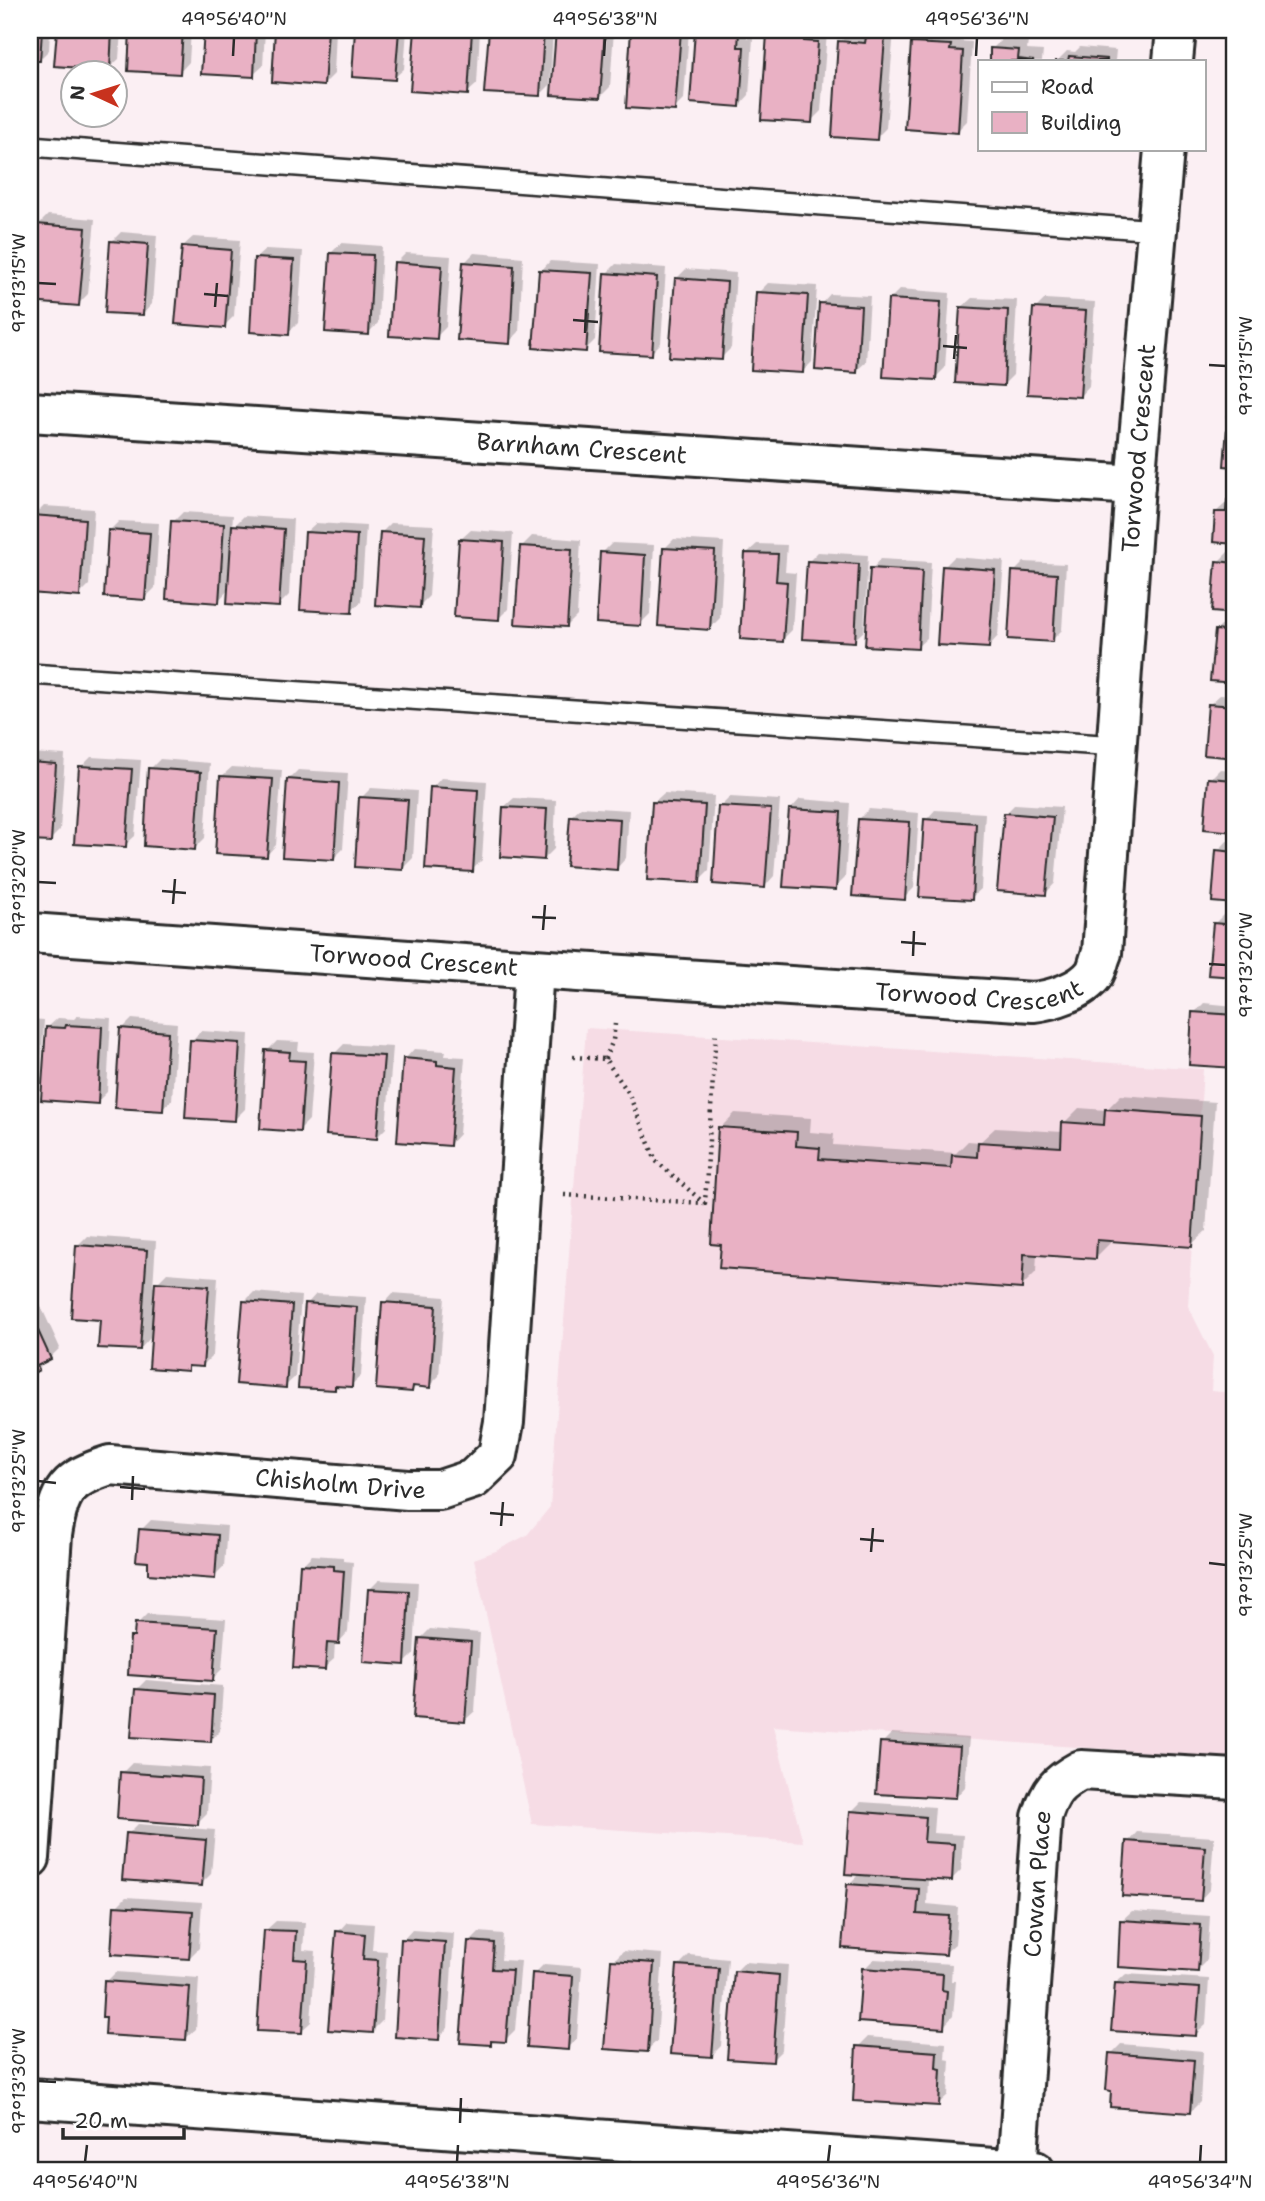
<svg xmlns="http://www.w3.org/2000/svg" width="1265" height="2201" font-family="'Shantell Sans',sans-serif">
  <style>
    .built { fill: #f6dce5 }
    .shadow { fill: #0003 }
    .building { fill: #e9b1c4; stroke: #2b2b2b; stroke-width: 2 }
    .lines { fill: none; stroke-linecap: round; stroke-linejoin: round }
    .service-casing { stroke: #2b2b2b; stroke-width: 24 }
    .minor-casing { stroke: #2b2b2b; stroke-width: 44 }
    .path { stroke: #2b2b2b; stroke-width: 4.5; stroke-dasharray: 2 5; stroke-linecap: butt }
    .service { stroke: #fff; stroke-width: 19 }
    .minor { stroke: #fff; stroke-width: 38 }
    .ticks { fill: none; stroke: #2b2b2b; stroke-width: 2.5 }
    .labels { text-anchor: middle; stroke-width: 6; stroke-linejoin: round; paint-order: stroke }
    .street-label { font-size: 24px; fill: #2b2b2b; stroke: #fff }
    .neatline { fill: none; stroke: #2b2b2b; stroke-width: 2.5 }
    .ticks-label { font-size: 18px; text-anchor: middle; fill: #2b2b2b }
  </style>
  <rect width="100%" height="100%" fill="#fbeff3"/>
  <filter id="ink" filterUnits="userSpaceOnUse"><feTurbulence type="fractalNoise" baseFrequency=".0143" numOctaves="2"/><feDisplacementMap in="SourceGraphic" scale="14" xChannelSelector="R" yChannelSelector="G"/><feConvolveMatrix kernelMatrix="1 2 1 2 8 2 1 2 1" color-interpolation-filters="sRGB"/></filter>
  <g filter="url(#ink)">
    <!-- built -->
    <path class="built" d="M586,1028L1203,1069L1188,1306L1213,1356L1211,1391L1235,1393V1758L773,1726L803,1842L532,1824L474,1559L496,1551L527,1535L550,1507Z"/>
    <!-- shadow -->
    <path class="shadow" d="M30,30H50L49,50L39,60L30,59Z
      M58,30H121L119,59L109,68L56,64Z
      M132,30H191L189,62L180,72L129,69Z
      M205,30H265L263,66L253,75L203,72Z
      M277,30H336L334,74L324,84L274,80Z
      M357,30H407L404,69L394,78L354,76Z
      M417,30H480L477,84L467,93L412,90Z
      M491,30H553L550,85L540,95L486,91Z
      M557,30H614L610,87L600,97L553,93Z
      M633,30H689L684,99L674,109L628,106Z
      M697,30H747V38H753L749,95L740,105L692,101Z
      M774,30H813V31L827,32L821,111L811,121L768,35Z
      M875,30H894L886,128L876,138L840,42L850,32L871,33Z
      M923,33L959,36V41L972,42L967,121L957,131L913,43Z
      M1002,39L1028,41L1027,50L1043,51L1042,61H991L992,49Z
      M1080,47L1116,50L1115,61H1057L1067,51L1075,52Z
      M48,215L95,219L88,294L78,304L30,300V230L37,231L38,225Z
      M121,232L157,235L152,304L143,314L111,242Z
      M193,237L240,240L234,316L224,326L183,246Z
      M341,243L382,246L378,323L368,333L331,253Z
      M266,249L303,251L298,323L288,333L256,258Z
      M406,253L451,256L446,327L436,337L396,263Z
      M474,253L523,257L519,332L509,342L464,263Z
      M550,261L600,264L595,340L585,350L541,271Z
      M616,264L666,268L661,343L651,353L606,274Z
      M686,269L736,273L731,348L721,358L676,279Z
      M768,283L817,286L812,362L803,371L758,293Z
      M900,289L950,293L945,368L935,378L890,299Z
      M830,294L870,296L866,362L856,371L821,304Z
      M972,298L1017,300L1013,375L1003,385L962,307Z
      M1045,299L1095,302L1089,386L1080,396L1035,309Z
      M1235,495V542L1215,541L1216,512Z
      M44,506L94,509L89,585L79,595L30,591L34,516Z
      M183,512L233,515L232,528L244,516L293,519L289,595L279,605L229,589L218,601L173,522Z
      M119,521L159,523L155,588L145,598L109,531Z
      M316,523L366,526L361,602L351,611L306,532Z
      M391,523L434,525L429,596L419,606L381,533Z
      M471,530L513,533L508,609L498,619L461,539Z
      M532,536L581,540L577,616L567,626L522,546Z
      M674,539L724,542L720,618L710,628L664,549Z
      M612,543L654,545L650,614L640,624L602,553Z
      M757,544L787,545L785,572L796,573L792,630L782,640L747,553Z
      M818,552L868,555L864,631L854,640L808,562Z
      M1228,552L1235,553V613L1214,611L1218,562Z
      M954,557L1004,561L998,636L989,646L944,567Z
      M881,559L931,562L927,638L917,647L872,569Z
      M1024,562L1066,564L1062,630L1052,640L1014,572Z
      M1226,621L1235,622V682L1212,680L1216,631Z
      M1220,695L1235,696V756L1206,754L1210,704Z
      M30,753L65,755L60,830L50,840L30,839Z
      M91,757L141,760L135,836L125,845L81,767Z
      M160,759L210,763L205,838L195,848L150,769Z
      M232,767L282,770L276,845L267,855L222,776Z
      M1220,769L1235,770V830L1206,828L1210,779Z
      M298,770L348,773L343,849L333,859L288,780Z
      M441,778L487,781L482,860L472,870L432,788Z
      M371,788L417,791L413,858L403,868L361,798Z
      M664,793L714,796L709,871L699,881L654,802Z
      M730,797L780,800L774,876L765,886L720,807Z
      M514,798L556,800L554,849L544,859L504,807Z
      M800,799L850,803L845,878L835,888L791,809Z
      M1015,804L1062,807L1055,883L1046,893L1005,814Z
      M581,807L629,810L626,858L617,868L571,816Z
      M869,809L919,813L914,888L904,898L859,819Z
      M935,810L985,813L981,889L971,898L926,820Z
      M1227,841L1235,842V902L1213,900L1218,851Z
      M1224,914L1235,915V975L1210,973L1214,924Z
      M1204,1003L1235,1006V1067L1191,1064L1194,1013Z
      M77,1016L111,1018L107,1092L97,1102L48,1027L58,1018L74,1019Z
      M30,1019L44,1020L40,1086L30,1096Z
      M132,1019L177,1023L172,1100L162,1109L122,1029Z
      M201,1031L249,1034L245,1109L235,1119L191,1041Z
      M277,1041L299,1042L298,1051L314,1052L309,1120L299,1130L267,1051Z
      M344,1044L393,1047L386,1128L377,1137L334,1054Z
      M414,1049L446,1051L445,1056L465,1057L459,1134L450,1144L405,1059Z
      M1121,1095L1215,1102L1206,1231L1191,1245L1110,1240V1243L1095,1258L1037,1254L1036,1272L1021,1287L723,1243L720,1128L735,1113L811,1118L810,1132L834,1134L833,1145L956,1153L968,1141L980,1142L995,1128L1063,1132L1064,1123L1079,1108L1106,1110Z
      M87,1236L156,1241L153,1287L167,1273L218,1277L213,1355L203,1365L192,1364L187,1369L153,1335L140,1349L102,1318L77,1246Z
      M30,1282L60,1348L38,1369L30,1373Z
      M254,1292L301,1296L295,1377L285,1386L245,1301Z
      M393,1293L445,1297L439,1376L429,1386L417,1385L412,1390L384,1303Z
      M316,1294L366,1297L361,1376L351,1385H338L334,1389L307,1304Z
      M151,1520L227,1526L224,1567L214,1577L150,1560L141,1530Z
      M312,1555L343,1557V1561L353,1562L348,1632L339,1642H335L334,1659L324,1668L302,1565Z
      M379,1580L418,1582L414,1654L404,1664L370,1589Z
      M147,1614L226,1619L222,1669L212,1679L132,1638L136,1634L137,1624Z
      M430,1629L480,1633L475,1711L465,1720L420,1639Z
      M146,1680L223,1686L220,1731L210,1741L136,1690Z
      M892,1733L969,1738L965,1787L956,1797L882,1743Z
      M132,1763L210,1768L207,1813L197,1823L122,1773Z
      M861,1802L935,1807L933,1833L963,1835L961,1870L951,1880L928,1878L927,1904L958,1907L955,1944L945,1953L848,1885L860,1873L851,1812Z
      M138,1824L215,1830L211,1874L201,1884L128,1834Z
      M1137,1832L1214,1837L1210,1889L1201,1899L1128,1842Z
      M126,1897L202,1902L199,1948L189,1958L116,1907Z
      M1132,1911L1210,1916L1207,1960L1197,1970L1122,1920Z
      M276,1921L305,1922L303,1950L316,1951L311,2022L301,2031L266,1930Z
      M347,1922L374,1924L372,1950L387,1951L382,2021L372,2031L338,1932Z
      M412,1930L454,1933L448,2028L438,2038L403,1940Z
      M479,1932L503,1934L501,1960L521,1961L515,2030L505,2040L494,2039L490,2043L469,1942Z
      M623,1951L663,1954L657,2041L647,2050L613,1961Z
      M689,1955L728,1959L721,2046L712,2055L679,1965Z
      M874,1959L952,1964L951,1981H956L953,2016L944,2026L864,1969Z
      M745,1962L788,1965L782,2050L772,2060L735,1972Z
      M544,1964L582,1967L577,2038L567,2048L534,1974Z
      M116,1972L199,1978L196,2029L186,2038L106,1982Z
      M1126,1974L1209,1979L1206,2025L1196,2034L1116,1983Z
      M868,2037L946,2043L945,2059L950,2060L948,2095L938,2104L858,2047Z
      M1121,2044L1203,2051L1200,2102L1190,2112L1111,2054Z"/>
    <!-- building -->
    <path class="building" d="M30,30H42L40,61H30Z
      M57,30H112L110,70L54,66Z
      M130,30H183L180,74L128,71Z
      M204,30H256L254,77L201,74Z
      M275,30H328L324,86L272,82Z
      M355,30H399L395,80L352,77Z
      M415,30H472L468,95L410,91Z
      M489,30H544L540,96L484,93Z
      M556,30H605L600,98L551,95Z
      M631,30H681L675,111L626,108Z
      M695,30L739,32L738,47H744L740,107L690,103Z
      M767,34L804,36V41L818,42L812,123L761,120Z
      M866,37L885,38L877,140L832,137L838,41L865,43Z
      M911,43L951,45L950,50L963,51L958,133L905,129Z
      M990,48L1019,50L1018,59L1034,61H990Z
      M1069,56L1107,59V61H1055H1068Z
      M36,224L86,228L79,306L30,302Z
      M110,241L148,244L143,315L105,313Z
      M182,246L231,250L225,328L175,324Z
      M330,253L373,255L369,335L325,332Z
      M254,258L294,260L289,335L250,332Z
      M394,262L442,266L437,339L389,336Z
      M463,262L514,266L510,344L457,340Z
      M539,270L592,273L586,352L533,348Z
      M604,273L657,277L652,355L599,352Z
      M675,278L727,282L722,360L669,357Z
      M756,292L808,295L803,373L751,370Z
      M888,299L941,302L936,380L883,377Z
      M819,303L861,306L857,373L815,370Z
      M960,307L1008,310L1004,386L955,383Z
      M1033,308L1086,311L1080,397L1027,394Z
      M1230,355H1235V399H1227Z
      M1228,415H1235V467L1224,466Z
      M1227,500L1235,501V544L1213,542L1215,512H1226Z
      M32,515L85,519L80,597L30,593Z
      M171,521L224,524L219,603L166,599Z
      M232,525L284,529L279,607L227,604Z
      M108,530L150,533L145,600L104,597Z
      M305,532L357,535L352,613L300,610Z
      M380,532L425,535L420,608L375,605Z
      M459,539L504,542L499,620L454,617Z
      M520,546L572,549L567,627L515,624Z
      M663,548L715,551L710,630L658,626Z
      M600,552L645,555L641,626L596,623Z
      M745,553L778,554L776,581L787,582L783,642L740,639Z
      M807,561L859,564L855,642L802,639Z
      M1216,561L1235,563V614L1212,612Z
      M942,566L995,570L989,648L937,645Z
      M870,568L922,571L918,649L865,646Z
      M1012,571L1057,574L1053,642L1008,639Z
      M1215,630L1235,632V683L1210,681Z
      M1208,704L1235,706V758L1204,755Z
      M30,762L56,764L51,842L30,841Z
      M79,766L132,769L126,847L74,844Z
      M148,768L201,772L195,850L144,846Z
      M220,776L273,779L267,857L215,854Z
      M1208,778L1235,780V832L1204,829Z
      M287,779L339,783L334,860L282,857Z
      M430,787L478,790L473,872L425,869Z
      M359,797L408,800L403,870L355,867Z
      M652,802L705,805L700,883L647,880Z
      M718,806L771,809L765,888L713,884Z
      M503,807L547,809L544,860L500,857Z
      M789,809L841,812L836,890L783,887Z
      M1004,813L1053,817L1046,895L997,891Z
      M570,816L620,819L617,870L566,866Z
      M858,819L910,822L905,900L852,896Z
      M924,819L976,823L972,900L919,897Z
      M1216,850L1235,852V904L1212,902Z
      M1213,923L1235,925V977L1208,975Z
      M1192,1012L1235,1015V1068L1189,1065Z
      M66,1025L102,1027L98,1104L41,1100L46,1027L65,1028Z
      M120,1028L168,1032L163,1111L115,1108Z
      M30,1029H35L30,1098Z
      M190,1040L240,1043L235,1121L185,1118Z
      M265,1050L290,1052L289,1060L305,1061L300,1132L260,1129Z
      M332,1053L384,1056L377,1139L326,1135Z
      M403,1058L437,1061V1065L456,1067L450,1146L397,1142Z
      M1105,1109L1201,1116L1192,1247L1097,1240L1096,1259L1024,1254L1022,1289L719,1268L721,1245L711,1244L718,1127L797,1132L796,1146L820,1148L819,1159L951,1168L952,1155L977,1157L978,1142L1061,1147L1062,1122L1104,1125Z
      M76,1245L147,1250L140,1350L98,1348L100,1320L71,1318Z
      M155,1282L209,1286L203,1367L188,1366V1371L149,1368Z
      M243,1301L292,1305L286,1388L236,1384Z
      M382,1302L436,1306L430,1388L413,1386L412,1392L376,1389Z
      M305,1303L357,1307L352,1387L335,1386V1390L298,1388Z
      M30,1313L51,1359L37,1366L39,1370L30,1375Z
      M139,1529L218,1535L215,1579L148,1574V1562L136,1561Z
      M300,1564L334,1566V1570L344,1571L339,1644L327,1643L325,1670L293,1668Z
      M368,1589L409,1591L405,1665L363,1662Z
      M135,1623L217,1628L213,1681L128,1675L130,1637H134Z
      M419,1638L471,1642L465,1722L413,1718Z
      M135,1689L214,1695L211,1742L131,1737Z
      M880,1742L960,1747L956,1798L876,1794Z
      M120,1772L201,1778L198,1825L117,1819Z
      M850,1811L926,1817L924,1842L954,1844L952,1881L845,1874Z
      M126,1833L206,1840L202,1886L122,1880Z
      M1126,1841L1205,1847L1201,1901L1122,1896Z
      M847,1884L919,1889L917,1914L949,1916L946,1955L842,1948Z
      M114,1906L193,1911L189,1959L111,1954Z
      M1120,1920L1201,1925L1198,1972L1118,1967Z
      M264,1930L296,1931L294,1959L307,1960L302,2033L257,2031Z
      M336,1931L365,1934L363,1959L378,1960L373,2033L328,2030Z
      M401,1939L445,1942L439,2040L395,2037Z
      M468,1941L494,1943L492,1969L512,1970L506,2042L491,2041V2045L460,2043Z
      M611,1960L654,1963L648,2052L604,2049Z
      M677,1965L719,1968L712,2057L670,2054Z
      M862,1968L943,1974L942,1990L947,1991L944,2028L858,2022Z
      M734,1971L779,1975L773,2062L727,2059Z
      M532,1973L573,1976L568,2050L527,2047Z
      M104,1981L190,1987L186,2040L105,2035L106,2017H102Z
      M1115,1983L1200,1988L1196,2036L1111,2031Z
      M856,2046L937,2052L936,2068L941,2069L939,2106L853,2101Z
      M1109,2053L1194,2060L1190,2113L1110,2107L1111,2091L1106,2090Z"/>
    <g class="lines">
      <!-- service casing -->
      <g class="service-casing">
        <path id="service" d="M30,146L1156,230
          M30,674L1117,746"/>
      </g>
      <!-- minor casing -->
      <g class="minor-casing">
        <g id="minor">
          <path d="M1173,61L1176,30"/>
          <path id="s1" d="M30,412L1135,485"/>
          <path id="s2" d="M30,933L578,972L1033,1002C1052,1000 1082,991 1094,974C1098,968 1099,959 1102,953L1135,485L1164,149"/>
          <path id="s3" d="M30,1858L52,1535C59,1490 66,1479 110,1465L408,1490H440L473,1479L498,1455L504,1422L534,969"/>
          <path d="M30,2098L1035,2171"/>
          <path id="s4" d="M1017,2170L1042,1817C1050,1791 1057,1783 1081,1770L1235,1779"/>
        </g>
      </g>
      <!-- path -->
      <path class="path" d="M573,1057L605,1059L628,1092L656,1161L704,1203
        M605,1059L613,1040L615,1024
        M564,1195L705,1203L716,1030"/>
      <!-- service -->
      <use href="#service" class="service"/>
      <!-- minor -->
      <use href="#minor" class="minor"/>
    </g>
  </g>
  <!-- ticks -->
  <path class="ticks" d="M233,56L234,38M604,56L605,38M976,56L977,38M38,283L56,284M204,294L228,296M215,307L217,283M573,320L598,322M585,333L586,309M943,346L967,348M954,359L956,335M1209,365L1226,366M38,882L56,883M162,891L186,893M173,904L175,879M532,917L556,918M543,930L545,905M901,942L926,944M913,956L914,931M1209,964L1226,965M38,1481L56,1483M120,1487L145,1489M132,1500L133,1476M490,1513L514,1515M501,1526L503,1502M860,1539L884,1541M871,1552L873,1528M1209,1563L1226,1565M38,2081L56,2082M448,2109L473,2111M460,2123L461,2098M85,2162L87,2145M457,2162L458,2145M828,2162L830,2145M1200,2162L1201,2145"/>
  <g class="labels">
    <!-- street labels -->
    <g class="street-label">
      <text dy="8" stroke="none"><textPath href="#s2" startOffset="1603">Torwood Crescent</textPath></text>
      <text dy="8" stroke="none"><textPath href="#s1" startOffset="553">Barnham Crescent</textPath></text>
      <text dy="8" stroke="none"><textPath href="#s2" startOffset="385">Torwood Crescent</textPath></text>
      <text dy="8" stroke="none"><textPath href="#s2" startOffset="952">Torwood Crescent</textPath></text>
      <text dy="8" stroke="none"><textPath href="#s3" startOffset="654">Chisholm Drive</textPath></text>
      <text dy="8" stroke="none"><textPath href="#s4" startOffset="287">Cowan Place</textPath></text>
    </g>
  </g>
  <!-- margin -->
  <rect width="1265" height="2201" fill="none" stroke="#fff" stroke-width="77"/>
  <!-- legend -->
  <rect x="978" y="60" width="228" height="91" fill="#ffffff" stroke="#aaaaaa" stroke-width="2"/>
  <rect x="992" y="82" width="35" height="10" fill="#ffffff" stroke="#aaaaaa" stroke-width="2"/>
  <text x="1041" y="94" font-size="21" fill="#2b2b2b">Road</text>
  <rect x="992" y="112" width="35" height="21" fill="#e9b1c4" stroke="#aaaaaa" stroke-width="2"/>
  <text x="1041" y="130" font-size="21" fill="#2b2b2b">Building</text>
  <!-- north arrow -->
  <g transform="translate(94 94) rotate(274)"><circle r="33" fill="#ffffff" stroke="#aaaaaa" stroke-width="2"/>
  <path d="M0-5L12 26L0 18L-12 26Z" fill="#c8321e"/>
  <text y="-10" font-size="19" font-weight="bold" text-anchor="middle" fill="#2b2b2b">N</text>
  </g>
  <!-- scale -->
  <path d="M63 2128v10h121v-10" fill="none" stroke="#2b2b2b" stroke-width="3.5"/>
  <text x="74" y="2128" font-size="21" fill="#2b2b2b" stroke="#ffffff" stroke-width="5" paint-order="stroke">20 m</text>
  <rect x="38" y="38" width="1188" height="2124" class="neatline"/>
  <g class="ticks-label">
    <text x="234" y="25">49°56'40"N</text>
    <text x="605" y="25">49°56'38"N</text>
    <text x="977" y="25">49°56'36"N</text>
    <text transform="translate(19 283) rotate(-90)" y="6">97°13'15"W</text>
    <text transform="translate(1246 366) rotate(-90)" y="6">97°13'15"W</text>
    <text transform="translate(19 882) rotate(-90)" y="6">97°13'20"W</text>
    <text transform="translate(1246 965) rotate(-90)" y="6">97°13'20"W</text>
    <text transform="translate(19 1481) rotate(-90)" y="6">97°13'25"W</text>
    <text transform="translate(1246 1565) rotate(-90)" y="6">97°13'25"W</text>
    <text transform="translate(19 2081) rotate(-90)" y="6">97°13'30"W</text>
    <text x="85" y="2188">49°56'40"N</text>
    <text x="457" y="2188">49°56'38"N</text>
    <text x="828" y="2188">49°56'36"N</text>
    <text x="1200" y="2188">49°56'34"N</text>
  </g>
</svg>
